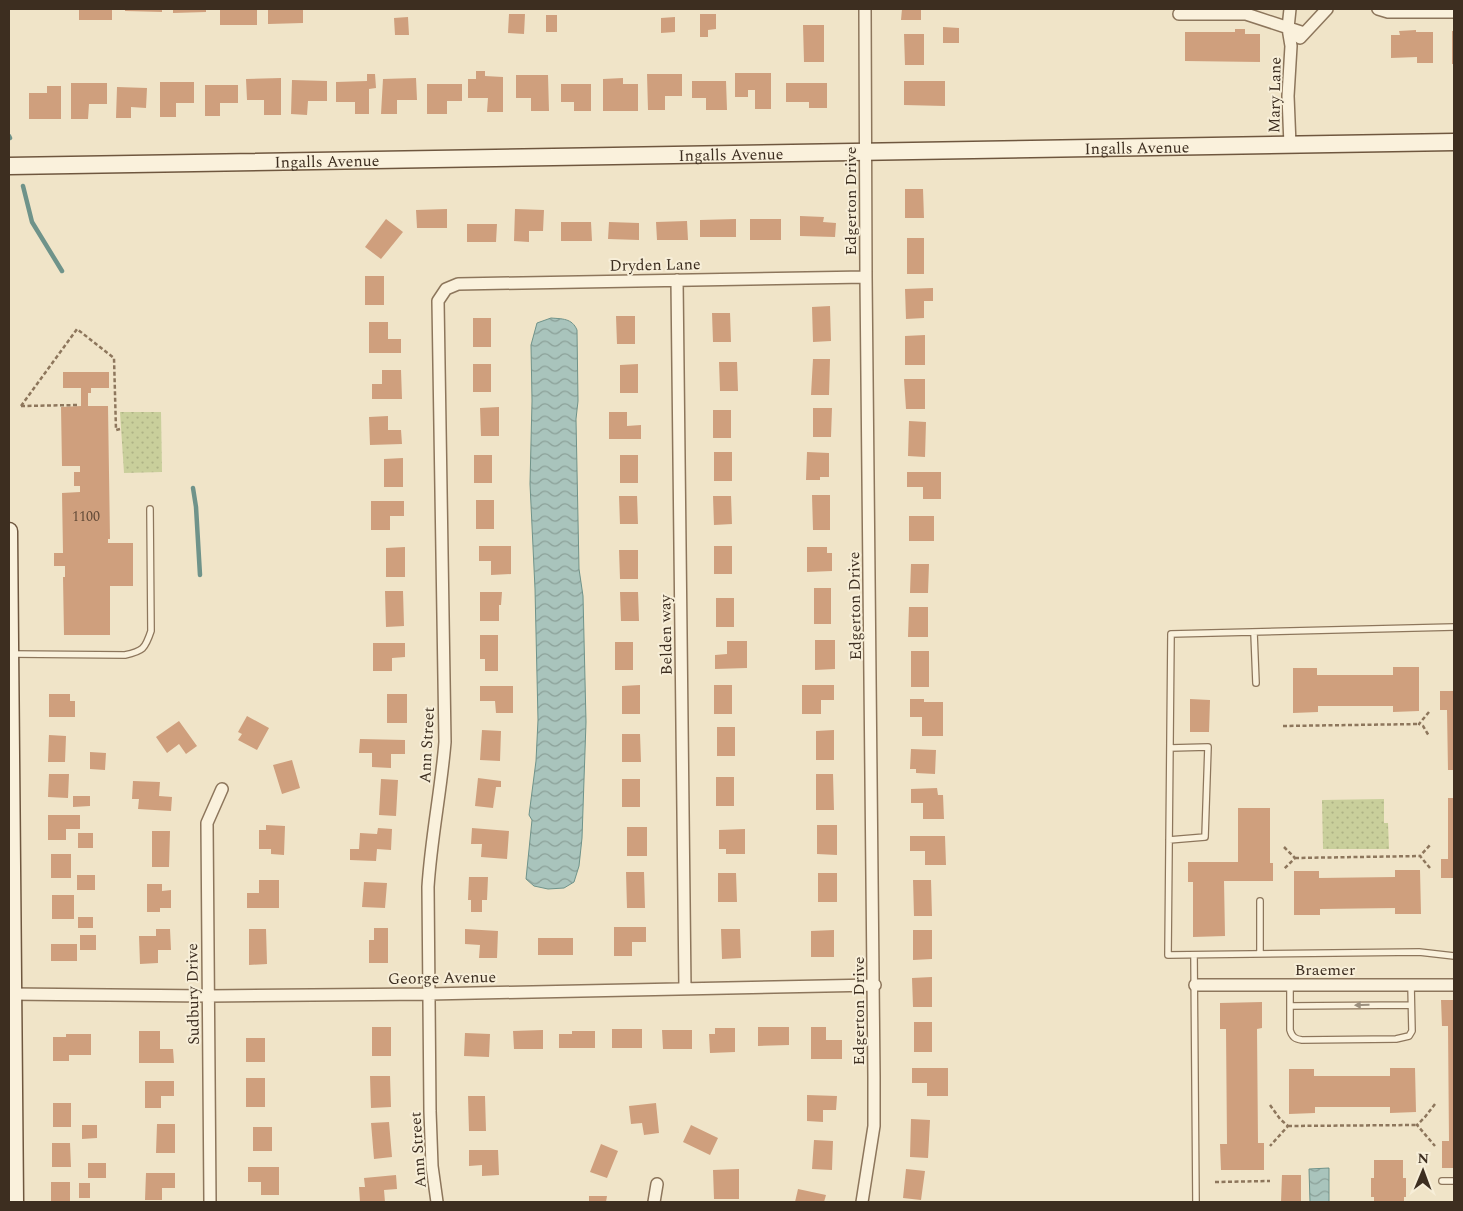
<svg xmlns="http://www.w3.org/2000/svg" width="1463" height="1211" font-family="Spectral,serif">
  <style>
    .green { fill: url(#green-dots) }
    .water { fill: url(#water-waves); stroke: #6f938a }
    .lines { fill: none; stroke-linecap: round; stroke-linejoin: round }
    .stream { stroke: #6f938a; stroke-width: 4.5 }
    .building { fill: #cf9f7d }
    .lane-casing { stroke: #8d765c; stroke-width: 8 }
    .street-casing { stroke: #8d765c; stroke-width: 14 }
    .secondary-casing { stroke: #6f573f; stroke-width: 19 }
    .path { stroke: #8d765c; stroke-width: 2.5; stroke-dasharray: 4 2.5; stroke-linecap: butt }
    .lane { stroke: #faf1dc; stroke-width: 5.5 }
    .street { stroke: #faf1dc; stroke-width: 11 }
    .secondary { stroke: #faf1dc; stroke-width: 16 }
    .oneway { fill: #9c907e }
    .labels { text-anchor: middle; stroke-width: 4; stroke-linejoin: round; paint-order: stroke }
    .number-label { font-size: 14px; fill: #624a37 }
    .street-label { font-size: 16px; fill: #3d2e20; stroke: #f7eed8 }
  </style>
  <defs>
    <pattern id="green-dots" width="8" height="8" patternUnits="userSpaceOnUse" patternTransform="scale(1.25)"><rect width="8" height="8" fill="#c9cf9b"/><path d="M2 2h.1M6 6h.1" fill="none" stroke="#aeb285" stroke-width="1.8" stroke-linecap="round"/></pattern>
    <pattern id="water-waves" width="16" height="10" patternUnits="userSpaceOnUse" patternTransform="scale(1.25)"><rect width="16" height="10" fill="#a9c4bc"/><path d="M0 5q4-4 8 0t8 0" fill="none" stroke="#8ba098"/></pattern>
  </defs>
  <rect width="100%" height="100%" fill="#f0e4c8"/>
  <!-- green -->
  <path class="green" d="M120,412H161L162,472L124,473Z
    M1384,799V823H1388L1389,849H1323L1322,800Z"/>
  <!-- water -->
  <path class="water" d="M551,318C562,319 572,318 577,330L578,401L576,419L579,569L583,596L586,722L582,838L579,866L574,882L564,888L548,889L534,886L526,879L532,820L529,815L536,761L538,720L535,589L530,484L532,401L531,345L537,323Z
    M1329,1168V1202H1310L1309,1169Z"/>
  <g class="lines">
    <!-- stream -->
    <path class="stream" d="M9,136L10,138
      M23,186L32,222L62,271
      M193,488L196,507L200,575"/>
  </g>
  <!-- building -->
  <path class="building" d="M79,9H112V20H79Z
    M125,9H162V12L125,11Z
    M173,9H206V12L173,13Z
    M220,9H257V25H220Z
    M268,9H303V23L268,24Z
    M902,9H921V20H901Z
    M509,14H525L524,34L508,33Z
    M700,14H716V29L708,30V37H700Z
    M546,15H557V32H546Z
    M408,17L409,35H395L394,18Z
    M675,17V32L661,33V18Z
    M803,25H824V62H804Z
    M943,27L959,28V43H943Z
    M1235,29H1245V34H1260V62L1185,61V32H1235Z
    M1416,30V32H1433V63H1417V57L1391,58V35H1400L1399,31Z
    M1452,31H1454V64H1452Z
    M904,34H924V65H905Z
    M476,71H485V76L503,77V112H487L488,98H468V79H476Z
    M735,73H771V109H755V90H748V97H735Z
    M367,74H375L376,88L369,89V114H355V102H336V82L367,81Z
    M647,74H682V96H665V110H648Z
    M516,75H548L549,111H531V98H516Z
    M281,78V115H264V100H247L246,79Z
    M416,78L417,100H397V114H381L383,79Z
    M623,78V84H638V111H603V79Z
    M292,80L327,81V101H308L307,115L291,114Z
    M692,81H726L727,110H706V98H692Z
    M904,81H945V106L904,105Z
    M160,82H194V103H176V117H160Z
    M71,83H107V104H89L88,119H71Z
    M786,83H827V108H809V102H786Z
    M427,84H462V101H447V114H427Z
    M561,84H591V111H574V102H561Z
    M205,85H238V103H220V116H205Z
    M47,86H61V119H29V93H47Z
    M117,87L147,88L146,108L131,107V118H116Z
    M905,189H923L924,218H905Z
    M447,209V228H417L416,210Z
    M515,209L544,210L543,231H529V242L514,241Z
    M800,216L824,217L823,222L836,223L835,237L800,236Z
    M386,219L403,232L381,259L365,247Z
    M736,219V237H700V220Z
    M750,219H781V240H750Z
    M687,221L688,240H657L656,222Z
    M561,222H591L592,241H561Z
    M609,222L639,223V240L608,239Z
    M467,224H497L496,242H467Z
    M907,238H924V274H907Z
    M365,276H384V305H365Z
    M933,288V301H924V318L906,319L905,289Z
    M830,306L831,341L813,342L812,307Z
    M712,313H730L731,342H713Z
    M616,316H635V344H617Z
    M473,318H491V347H473Z
    M369,322H388V339H401V353H369Z
    M925,335V365H905V336Z
    M813,359H830L829,395H811Z
    M719,362H737L738,391H720Z
    M473,364H491V392H473Z
    M638,364V393H620V365Z
    M382,370H401L402,399H372V384H382Z
    M63,372H109V388H91V393H88V406H108L110,539H108V543H133V586H110V635H64L63,577H65V566H54V553H63L62,493L80,492V486H74V472H80V466H62L61,407L81,406V388H63Z
    M904,379H925V409H906Z
    M499,407V436H481L480,408Z
    M813,408H832L831,437H813Z
    M713,410H731V438H713Z
    M609,412H627V426L641,425V439H609Z
    M388,416V430H401L402,444L370,445L369,417Z
    M909,421L926,422L925,457L908,456Z
    M714,452H732V481H714Z
    M807,452L829,453V477H820V480H806Z
    M474,455H492V483H474Z
    M620,455H638V483H620Z
    M403,458V487H384V459Z
    M907,472H941V499H923V487H907Z
    M812,495H830V530H813Z
    M619,496H637L638,524H620Z
    M713,496H731L732,524L714,525Z
    M476,500H494V529H476Z
    M371,501H404V516H390V530H371Z
    M909,516H934V541H909Z
    M479,546H511V574L491,575V561H479Z
    M714,546H732V574H714Z
    M405,547V577H386V548Z
    M807,547H827V553H832V571L807,572Z
    M619,550H638V579H620Z
    M911,564H929L928,593H910Z
    M814,588H831V624H814Z
    M385,591H403L404,626L386,627Z
    M480,592H502L501,605H499V621H480Z
    M620,592H638L639,621H621Z
    M716,598H734V627H716Z
    M909,607H928V637H908Z
    M480,635H498V671H485V659H480Z
    M815,640H835V669L815,670Z
    M727,641H747V668L715,669V655L727,654Z
    M615,642H633V670H615Z
    M373,643H405V657L392,658V671H373Z
    M911,651H929V687H911Z
    M1393,667H1419V711L1393,712V706H1318V712L1293,713V668H1317V675H1393Z
    M640,685V714H622V686Z
    M714,685H732V714H714Z
    M802,685H834V700H821V714H802Z
    M480,686H513V713H496L495,701H480Z
    M1440,691H1454V770H1448L1447,710H1440Z
    M49,694H70V701H75V717H49Z
    M387,694H407V723H387Z
    M910,699H924V702H943V736H922V717H910Z
    M1190,699L1210,700L1209,732H1190Z
    M247,716L269,728L257,750L238,740L242,734L238,732Z
    M179,721L197,746L186,754L179,744L167,753L156,737Z
    M717,727H735V756H717Z
    M482,730L501,731L500,761L480,760Z
    M834,730V760H816V731Z
    M622,734H640L641,762H622Z
    M49,735L66,736L65,762H48Z
    M360,739L405,740V754H391V768L372,767V753H359Z
    M911,749L936,750L935,774L916,773V769H910Z
    M90,752L106,753L105,770L90,769Z
    M292,760L300,788L282,794L273,765Z
    M49,774H69L68,798L48,797Z
    M816,774H833L834,810H816Z
    M716,777H734V806H716Z
    M478,778L501,781V787H496L493,808L475,806Z
    M381,779L398,780L396,816L379,815Z
    M622,779H640V807H622Z
    M133,781L160,782L159,796L172,797L171,811L138,809L139,799H132Z
    M937,788L938,795H943L944,819H923V803H911V789Z
    M73,796H90V806L73,807Z
    M1448,798H1454V878H1441V859H1448Z
    M1238,808H1270V863H1273V881H1224L1225,936L1193,937V882H1188V862H1238Z
    M48,815H80V829H66V840H48Z
    M266,825L285,826L284,855L271,854V849H259V830H266Z
    M817,825H837V855L817,854Z
    M627,827H647V856H627Z
    M378,828L392,829L391,850L377,849L376,861L350,860V849H359L360,833L377,834Z
    M472,828L509,831L507,859L481,857L482,844H471Z
    M745,829V854H726V849H719V830Z
    M152,831H170L169,867H152Z
    M78,833H93V848H78Z
    M910,836H945L946,865H925V851H910Z
    M51,854H71V878H51Z
    M1395,870H1420L1421,914H1395V908L1320,909V915H1294V871H1319V878L1395,877Z
    M626,872H644L645,908H627Z
    M718,873H736L737,902H718Z
    M818,873H837V902H818Z
    M77,875H95V890H77Z
    M469,877H488L487,900H482V912H471V900H468Z
    M259,880H279V908H247V893H259Z
    M913,880H931L932,916H914Z
    M364,882L387,883L385,908L362,907Z
    M147,884H162V891L171,890V908H160V912H147Z
    M52,895H74V919H52Z
    M78,917H93V928H78Z
    M614,927H646V942H632V956H614Z
    M374,928H388V963H369V940H374Z
    M156,929H170L171,950H158V963L140,964L139,936H156Z
    M249,929H266L267,964L249,965Z
    M465,929L498,931L497,958H479L480,945L465,944Z
    M721,929H740L741,958L722,959Z
    M834,930V957H811V931Z
    M913,930H932V959L913,960Z
    M80,935H96V950H80Z
    M538,938H573V955H538Z
    M51,944H77V961H51Z
    M932,977V1007H913L912,978Z
    M1441,1000H1454V1168H1442V1141H1449L1448,1026H1442Z
    M1262,1002V1028L1257,1029L1258,1143H1264V1170H1221L1220,1144H1227L1226,1029H1220V1003Z
    M914,1022H932V1052H914Z
    M372,1027H391V1056H372Z
    M758,1027H789V1045L758,1046Z
    M811,1027H826V1040H842V1059H811Z
    M715,1028H735V1052L710,1053L709,1034H715Z
    M612,1029H642V1048H612Z
    M543,1030V1049H514L513,1031Z
    M662,1030H692V1049H663Z
    M139,1031H160V1049H173L174,1063H139Z
    M572,1031H595V1048H559V1034H572Z
    M465,1033L490,1034L489,1057L464,1056Z
    M66,1034H91V1055H69V1061H53V1037H66Z
    M246,1038H265V1062H246Z
    M912,1068H948V1096H927V1083H912Z
    M1390,1068H1415L1416,1112L1390,1113V1107H1315V1113L1289,1114V1069H1314V1076H1390Z
    M370,1076H390L391,1107L371,1108Z
    M246,1078H265V1107H246Z
    M145,1081H174V1096H161V1108H145Z
    M807,1095L837,1096L836,1110H823V1122L807,1121Z
    M468,1096H485L486,1131H469Z
    M53,1103H71V1127H53Z
    M656,1103L659,1133L644,1135L642,1123L631,1124L629,1106Z
    M911,1119L930,1120L928,1158L910,1157Z
    M389,1122L392,1157L374,1159L371,1123Z
    M157,1124H175V1153H156Z
    M82,1125H97V1138L82,1139Z
    M691,1125L718,1138L710,1155L683,1142Z
    M253,1127H272V1151H253Z
    M814,1140L833,1141L832,1170L812,1169Z
    M52,1143H70L71,1167H52Z
    M601,1144L618,1151L607,1178L590,1172Z
    M469,1150H498L499,1175L482,1176V1165L469,1166Z
    M1374,1160H1403V1178H1406V1197H1404V1202H1374V1197H1371V1178H1374Z
    M88,1163H106V1178H88Z
    M248,1167H279V1195H261V1182H248Z
    M739,1169V1199H714L713,1170Z
    M906,1169L925,1171L921,1200L903,1198Z
    M146,1173H175V1188H162V1200H145Z
    M396,1175L397,1189L384,1190L385,1202H360L359,1187H365L364,1178Z
    M1282,1175H1301V1202H1281Z
    M51,1182H70V1202H51Z
    M79,1183H90V1198H79Z
    M798,1189L826,1195L824,1202H795Z
    M589,1196H607L606,1202H589Z"/>
  <g class="lines">
    <!-- lane casing -->
    <g class="lane-casing">
      <path id="lane" d="M1454,627L1171,634L1168,955L1419,952L1454,956
        M1254,633L1256,683
        M13,654L125,655C143,651 145,649 151,631L150,509
        M1169,840L1205,837L1208,747L1170,748
        M1260,901V954
        M1194,955L1196,1202
        M1290,985V1030C1292,1037 1295,1039 1302,1040L1396,1039L1409,1036L1412,1031L1411,985
        M1290,1006L1411,1005
        M1442,1181H1454"/>
    </g>
    <!-- street casing -->
    <g class="street-casing">
      <path id="street" d="M1290,9L1288,28L1291,46L1288,96L1290,145
        M1378,9L1388,12H1454
        M1179,14H1246L1304,33
        M1300,38L1327,9
        M677,280L685,989
        M1195,985H1454
        M9,994L208,996L429,994L875,985
        M210,1202L207,823L222,789
        M437,1202L432,1166L430,1111L428,887C431,838 441,791 445,742L438,301L446,289L458,284L866,277
        M654,1202L657,1184
        M862,1202L874,1126V1077L866,277L865,9"/>
    </g>
    <!-- secondary casing -->
    <g class="secondary-casing">
      <g id="secondary">
        <path id="s1" d="M9,166L1454,142"/>
        <path d="M9,531L15,1202"/>
      </g>
    </g>
    <!-- path -->
    <path class="path" d="M21,406L77,329L114,358L116,430L120,429
      M21,406L79,405
      M1429,712L1419,724L1423,726L1429,736
      M1283,726L1419,724
      M1284,847L1295,858L1284,869
      M1295,858L1420,856
      M1430,868L1420,856L1430,845
      M1435,1104L1425,1117L1417,1125L1435,1146
      M1270,1105L1280,1119L1288,1126L1270,1146
      M1288,1126L1417,1125
      M1215,1182L1270,1181"/>
    <!-- lane -->
    <use href="#lane" class="lane"/>
    <!-- street -->
    <use href="#street" class="street"/>
    <!-- secondary -->
    <use href="#secondary" class="secondary"/>
  </g>
  <!-- one-way arrows -->
  <defs><path id="oneway-solid" d="M-6-.8H1V-3.2L6.5 0L1 3.2V.8H-6Z" transform="scale(1.25)"/></defs>
  <use class="oneway" href="#oneway-solid" transform="translate(1362 1005) rotate(179)"/>
  <g class="labels">
    <!-- number labels -->
    <g class="number-label">
      <text x="86" y="521">1100</text>
    </g>
    <!-- street labels -->
    <g class="street-label">
      <text transform="translate(1274 95) rotate(-89)" y="6">Mary Lane</text>
      <text dy="6" stroke="none"><textPath href="#s1" startOffset="1128">Ingalls Avenue</textPath></text>
      <text dy="6" stroke="none"><textPath href="#s1" startOffset="722">Ingalls Avenue</textPath></text>
      <text dy="6" stroke="none"><textPath href="#s1" startOffset="318">Ingalls Avenue</textPath></text>
      <text transform="translate(850 201) rotate(-90)" y="6">Edgerton Drive</text>
      <text transform="translate(655 264) rotate(-1)" y="6">Dryden Lane</text>
      <text transform="translate(854 606) rotate(-91)" y="6">Edgerton Drive</text>
      <text transform="translate(665 635) rotate(-91)" y="6">Belden way</text>
      <text transform="translate(426 745) rotate(-87)" y="6">Ann Street</text>
      <text x="1325" y="975">Braemer</text>
      <text transform="translate(442 977) rotate(-1)" y="6">George Avenue</text>
      <text transform="translate(192 994) rotate(-91)" y="6">Sudbury Drive</text>
      <text transform="translate(858 1011) rotate(-90)" y="6">Edgerton Drive</text>
      <text transform="translate(417 1150) rotate(-94)" y="6">Ann Street</text>
    </g>
  </g>
  <!-- border -->
  <rect width="1463" height="1211" fill="none" stroke="#3d2e20" stroke-width="20"/>
  <!-- north arrow -->
  <g transform="translate(1423 1171) rotate(1)" stroke="#f7eed8" stroke-width="4" paint-order="stroke">
  <path d="M0-4L9 19L0 12L-9 19Z" fill="#3d2e20"/>
  <text y="-8" font-size="14" font-weight="bold" text-anchor="middle" fill="#3d2e20">N</text>
  </g>
</svg>
